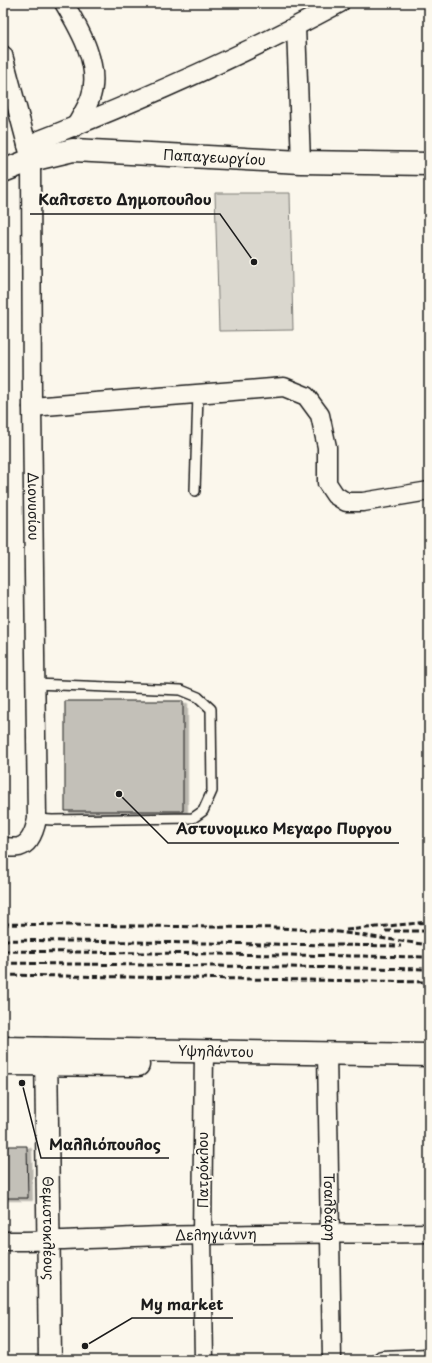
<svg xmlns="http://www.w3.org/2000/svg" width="432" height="1363" font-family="'Playpen Sans',sans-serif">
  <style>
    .green { fill: #dad7ce; stroke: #7b7a75 }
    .building { fill: #c3c0b8; stroke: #1c1c1c; filter: url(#shadow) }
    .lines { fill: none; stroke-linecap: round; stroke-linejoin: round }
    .lane-casing { stroke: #1c1c1c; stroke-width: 12 }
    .street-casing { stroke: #1c1c1c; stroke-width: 21 }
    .secondary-casing { stroke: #1c1c1c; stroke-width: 25 }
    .lane { stroke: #fbf7ec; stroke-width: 9 }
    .street { stroke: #fbf7ec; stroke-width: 18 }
    .secondary { stroke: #fbf7ec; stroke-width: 22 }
    .rail { stroke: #1c1c1c; stroke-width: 3; stroke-dasharray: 6 3; stroke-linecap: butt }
    .labels { text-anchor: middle; stroke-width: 4; stroke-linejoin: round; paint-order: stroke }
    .street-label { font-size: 14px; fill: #1c1c1c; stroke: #fbf7ec }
    .leader { fill: none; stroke: #1c1c1c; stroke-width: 1.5 }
    .callout-dot { fill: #1c1c1c; stroke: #fbf7ec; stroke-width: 1.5 }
    .callout-label { font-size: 15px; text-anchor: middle; font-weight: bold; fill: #1c1c1c; stroke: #fbf7ec; stroke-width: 4; stroke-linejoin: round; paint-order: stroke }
  </style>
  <defs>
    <filter id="shadow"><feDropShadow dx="4.5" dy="2.5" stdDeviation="0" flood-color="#0004"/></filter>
  </defs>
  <rect width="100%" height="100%" fill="#fbf7ec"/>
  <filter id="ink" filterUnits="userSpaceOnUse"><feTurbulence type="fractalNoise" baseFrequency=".025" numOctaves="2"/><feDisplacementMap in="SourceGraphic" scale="8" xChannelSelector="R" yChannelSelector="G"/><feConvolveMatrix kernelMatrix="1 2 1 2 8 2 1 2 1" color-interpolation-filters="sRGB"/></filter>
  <g filter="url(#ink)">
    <!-- green -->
    <path class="green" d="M215,193H290L293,330L219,331Z"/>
    <!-- building -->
    <path class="building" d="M65,701H183V811H65Z
      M6,1146H27L28,1198H3V1158H6Z"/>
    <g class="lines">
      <!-- lane casing -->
      <g class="lane-casing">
        <path id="lane" d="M195,491L198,394
          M35,684L181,690L198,697L211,709L212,791L203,811L193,818L52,820L37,819"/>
      </g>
      <!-- street casing -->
      <g class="street-casing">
        <g id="street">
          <path d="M64,3C80,30 102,67 90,99C86,109 80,118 75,127"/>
          <path d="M296,27L301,162"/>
          <path id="s1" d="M3,55L31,160L32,407L37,819C35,829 31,844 19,847C14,848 8,847 3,847"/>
          <path d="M27,145C133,104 240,57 340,3"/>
          <path d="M32,407L284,387L306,396L320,415L327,447V483L335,495L346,502H363L429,491"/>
          <path d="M204,1051L202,1235L204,1360"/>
          <path id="s2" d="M327,1053L332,1360"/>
          <path id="s3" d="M3,1241C70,1241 136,1236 202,1235C278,1233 353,1234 429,1233"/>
          <path d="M382,1360L429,1358"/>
        </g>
      </g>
      <!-- secondary casing -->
      <g class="secondary-casing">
        <g id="secondary">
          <path id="s4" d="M3,171L31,160L73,150L301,162L429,164"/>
          <path id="s5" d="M3,1048L429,1055"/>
          <path id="s6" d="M46,1049L50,1360"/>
          <path d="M3,1064L138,1065"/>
        </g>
      </g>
      <!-- lane -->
      <use href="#lane" class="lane"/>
      <!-- street -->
      <use href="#street" class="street"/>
      <!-- secondary -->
      <use href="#secondary" class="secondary"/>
      <!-- rail -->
      <path class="rail" d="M3,924L279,928L331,931L429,945
        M346,930L429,922
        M385,931H429
        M3,940L401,946
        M3,951L429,957
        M3,963L429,969
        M3,975L429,982"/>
    </g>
  </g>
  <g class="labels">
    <!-- street labels -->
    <g class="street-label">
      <text dy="5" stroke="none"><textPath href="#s4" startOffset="215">Παπαγεωργίου</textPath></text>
      <text dy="5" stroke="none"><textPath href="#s1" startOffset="455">Διονυσίου</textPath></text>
      <text dy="5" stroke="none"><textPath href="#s5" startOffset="213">Υψηλάντου</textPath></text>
      <text transform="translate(203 1170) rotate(-90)" y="5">Πατρόκλου</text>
      <text dy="5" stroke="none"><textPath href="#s2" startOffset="154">Τσαλδάρη</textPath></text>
      <text dy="5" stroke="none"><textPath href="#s6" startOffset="179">Θεμιστοκλέους</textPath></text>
      <text dy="5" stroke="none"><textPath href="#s3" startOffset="213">Δεληγιάννη</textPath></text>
    </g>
  </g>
  <!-- callouts -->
  <path class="leader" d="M254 262L220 214H30M119 794L168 843H399M22 1083L41 1158H169M85 1346L132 1318H233"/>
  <g class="callout-dot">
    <circle cx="254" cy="262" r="4"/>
    <circle cx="119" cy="794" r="4"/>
    <circle cx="22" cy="1083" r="4"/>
    <circle cx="85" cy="1346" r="4"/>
  </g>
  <g class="callout-label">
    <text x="125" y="205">Καλτσετο Δημοπουλου</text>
    <text x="284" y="834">Αστυνομικο Μεγαρο Πυργου</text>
    <text x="105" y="1150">Μαλλιόπουλος</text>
    <text x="182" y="1310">My market</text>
  </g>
  <!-- margin -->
  <rect width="432" height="1363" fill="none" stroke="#fbf7ec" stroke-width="16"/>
  <rect x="8" y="8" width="416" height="1347" fill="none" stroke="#1c1c1c" stroke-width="1.5" filter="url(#ink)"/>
</svg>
